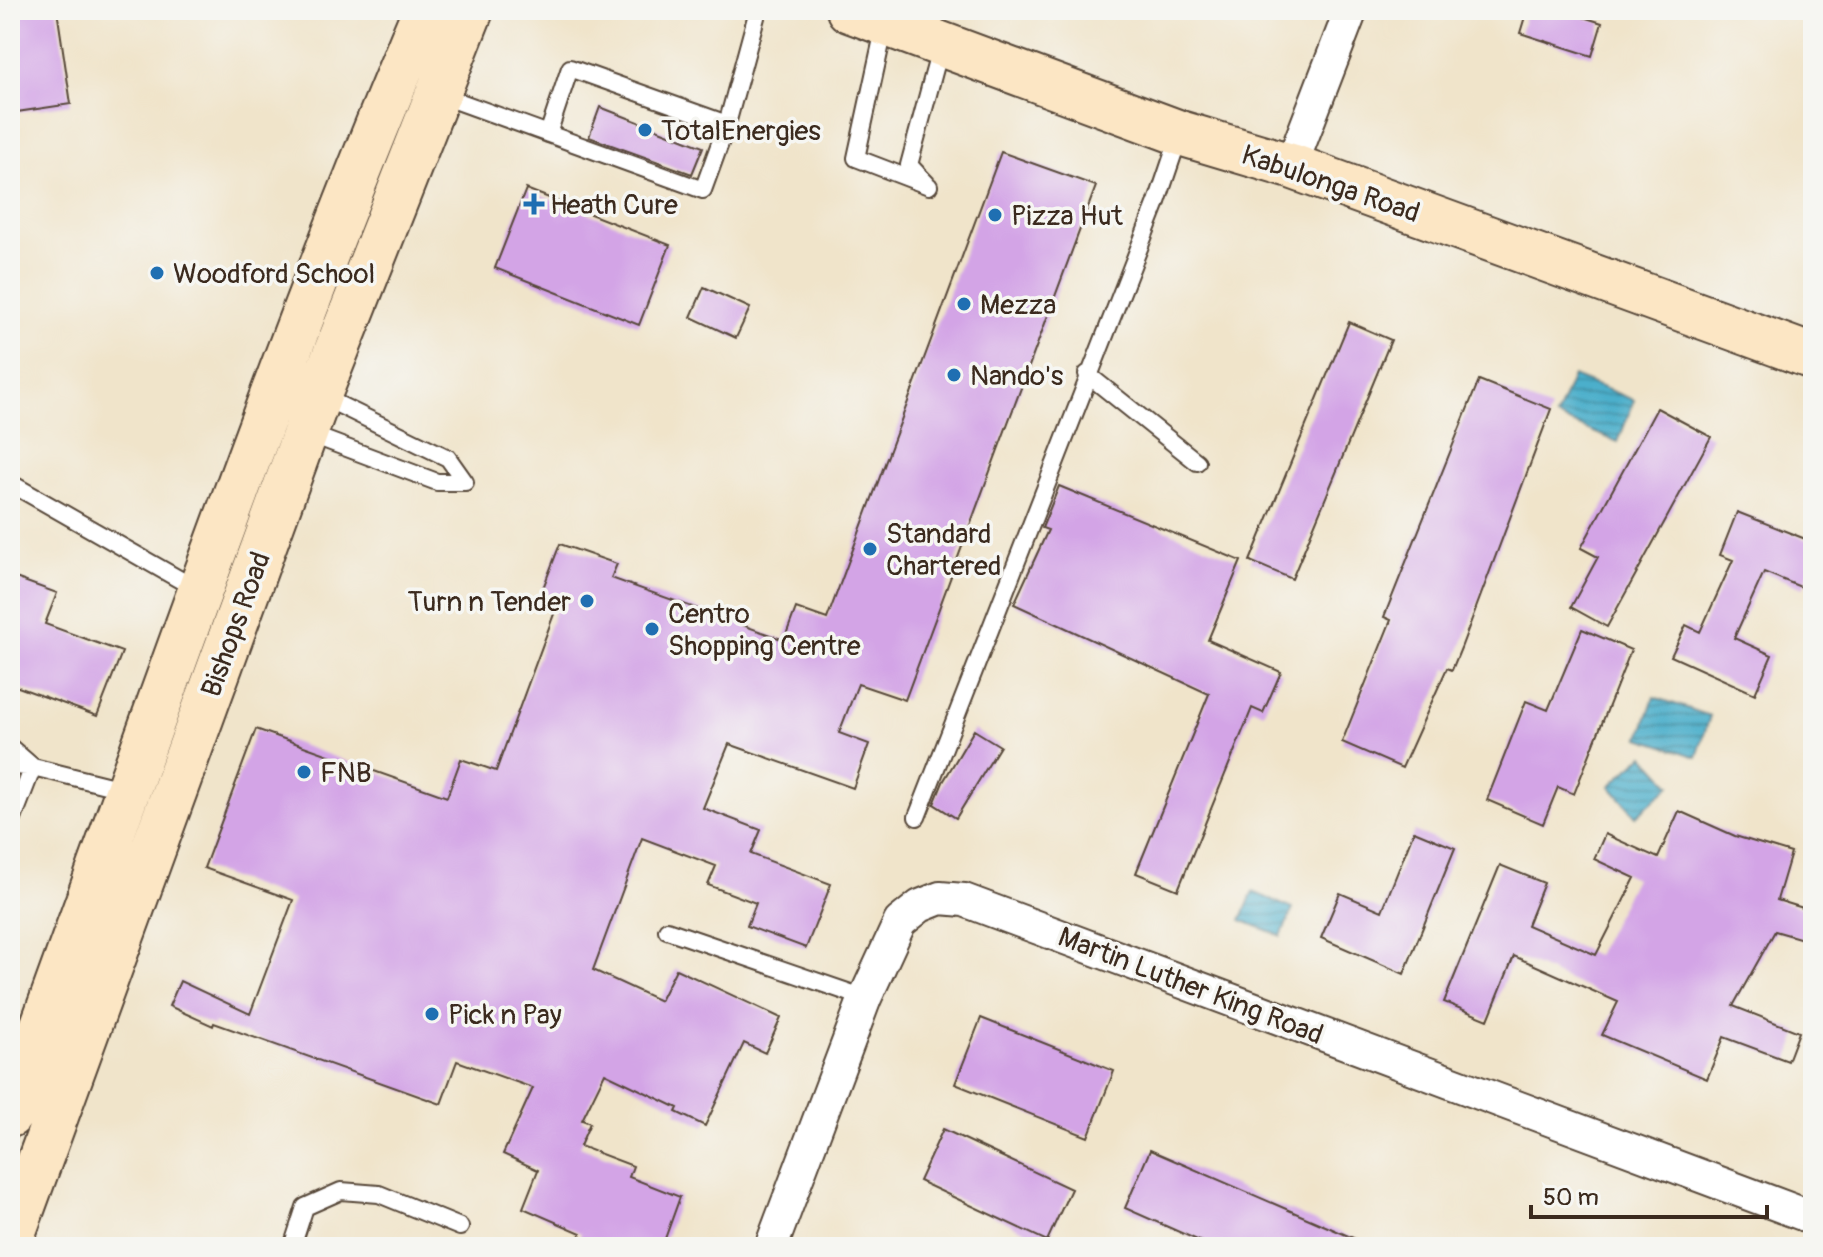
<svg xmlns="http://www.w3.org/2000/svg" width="1823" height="1257" font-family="Pangolin,sans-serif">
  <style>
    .water { fill: url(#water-rules); stroke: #446c74; stroke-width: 2 }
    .building { fill: #d3a4e6 }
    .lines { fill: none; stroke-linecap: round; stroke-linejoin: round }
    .service-casing { stroke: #564638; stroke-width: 20 }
    .minor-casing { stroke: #564638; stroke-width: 36 }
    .secondary-casing { stroke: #564638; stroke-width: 48 }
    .service { stroke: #fff; stroke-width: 16 }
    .minor { stroke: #fff; stroke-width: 32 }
    .secondary { stroke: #fce6c4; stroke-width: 44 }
    .poi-dot { fill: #1f6fb2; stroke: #f6f6f2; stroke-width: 3 }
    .labels { text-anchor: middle; stroke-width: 7; stroke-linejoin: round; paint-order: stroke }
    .poi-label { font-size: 28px; fill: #3b2a1e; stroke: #f6f6f2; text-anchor: start }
    .street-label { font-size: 28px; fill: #3b2a1e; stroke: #f6f6f2 }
  </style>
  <defs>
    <pattern id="water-rules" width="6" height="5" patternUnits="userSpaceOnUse" patternTransform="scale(2)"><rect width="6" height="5" fill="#4cafcb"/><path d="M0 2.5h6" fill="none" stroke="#408fa4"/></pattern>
  </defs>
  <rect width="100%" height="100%" fill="#f6f6f2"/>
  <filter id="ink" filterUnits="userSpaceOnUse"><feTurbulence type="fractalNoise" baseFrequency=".0125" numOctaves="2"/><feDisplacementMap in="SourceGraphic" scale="16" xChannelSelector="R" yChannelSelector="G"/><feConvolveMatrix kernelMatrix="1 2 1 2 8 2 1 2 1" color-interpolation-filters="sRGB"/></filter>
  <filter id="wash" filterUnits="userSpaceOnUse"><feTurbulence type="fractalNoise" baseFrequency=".006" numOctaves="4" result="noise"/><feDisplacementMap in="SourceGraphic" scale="32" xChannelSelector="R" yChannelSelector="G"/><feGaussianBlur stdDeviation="1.8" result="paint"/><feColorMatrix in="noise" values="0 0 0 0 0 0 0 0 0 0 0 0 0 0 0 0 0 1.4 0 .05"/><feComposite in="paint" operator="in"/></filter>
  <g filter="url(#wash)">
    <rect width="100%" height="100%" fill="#f0e4ca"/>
    <!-- water -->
    <path class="water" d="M1573,376L1634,400L1618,442L1556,417Z
      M1654,697L1710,716L1697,757L1640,738Z
      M1644,755L1671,785L1636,816L1610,786Z
      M1253,892L1293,909L1281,936L1241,920Z"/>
    <g id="blocks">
      <!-- building -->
      <path class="building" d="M10,10H57L71,104L10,113Z
        M1527,10H1561L1602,23L1592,56L1520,33Z
        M600,107L703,147L692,174L589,137Z
        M1001,152L1096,186L905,700L858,684L839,733L869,744L853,788L729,744L703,808L761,830L751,854L831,884L806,948L747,926L756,903L708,885L716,866L642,838L593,970L660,1001L676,969L781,1018L765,1053L744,1043L705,1126L676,1112L678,1108L605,1073L582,1120L590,1123L580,1146L633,1166L629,1177L680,1197L662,1247H576L581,1233L523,1208L538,1170L503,1154L533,1088L457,1061L441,1104L214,1023L213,1026L169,1006L180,981L250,1014L293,900L204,868L256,729L447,797L461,759L496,771L558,603L540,596L560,544L617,564L611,578L784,640L796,608L827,619Z
        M526,189L670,245L639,325L495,268Z
        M704,287L750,308L736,338L691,317Z
        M1349,322L1391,340L1292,579L1250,561Z
        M1479,380L1551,409L1461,648L1452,670L1447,668L1402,768L1342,742L1391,620L1384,617Z
        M1657,408L1711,437L1607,627L1571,607L1598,557L1581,548Z
        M1059,486L1241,561L1208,640L1281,672L1263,713L1252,708L1178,890L1136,873L1209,694L1014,604L1048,530L1042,528Z
        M1737,512L1813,542V561L1803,588L1764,572L1734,638L1772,655L1755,694L1671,656L1686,625L1700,632L1733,560L1720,555Z
        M10,576L57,593L45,624L122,652L97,716L10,684Z
        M1582,629L1631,650L1574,794L1558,787L1543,824L1487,800L1526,701L1548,710Z
        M974,730L1000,746L956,818L934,804L943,782Z
        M1679,811L1735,836L1791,853L1777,900L1813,911V942L1775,931L1733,1006L1799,1032L1788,1061L1724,1037L1707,1079L1602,1035L1618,1002L1514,956L1488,1020L1444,1002L1500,865L1544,883L1527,925L1596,955L1635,878L1594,859L1605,834L1658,858Z
        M1414,831L1455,848L1404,974L1321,938L1340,893L1382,911Z
        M981,1018L1114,1071L1088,1137L955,1084Z
        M943,1129L1071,1189L1047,1241L919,1181Z
        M1150,1150L1374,1247H1213L1125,1208Z"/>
    </g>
  </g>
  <g filter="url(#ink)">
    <use href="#blocks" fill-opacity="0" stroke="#564638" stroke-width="2"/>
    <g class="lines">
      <!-- service casing -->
      <g class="service-casing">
        <path id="service" d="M885,25L856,158L929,186
          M438,94L703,190L727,124L758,10
          M548,134L570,68L727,124
          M927,184L909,165L941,46
          M1087,374L1197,462
          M321,396L448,458L465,482
          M307,433L437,482H465
          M10,483L198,590
          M10,747L33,767
          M10,766L33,767L126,790
          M917,817L1157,202L1180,134
          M11,824L33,767
          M667,930L865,998
          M292,1247L305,1207L341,1191L379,1194L460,1227"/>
      </g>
      <!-- minor casing -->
      <g class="minor-casing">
        <path id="minor" d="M1291,166L1351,10
          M771,1247L865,998L900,922L920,906L940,898L964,900L1813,1218"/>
      </g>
      <!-- secondary casing -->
      <g class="secondary-casing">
        <path id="secondary" d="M849,10L1180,133L1291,166L1813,357
          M10,1115C146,746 272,373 425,10
          M10,1242L319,395L471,10"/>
      </g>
      <!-- service -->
      <use href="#service" class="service"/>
      <!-- minor -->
      <use href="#minor" class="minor"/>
      <!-- secondary -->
      <use href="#secondary" class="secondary"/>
    </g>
  </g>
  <!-- markers -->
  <g class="poi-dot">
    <circle cx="645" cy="130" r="8"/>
    <path d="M530 192h8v8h8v8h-8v8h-8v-8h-8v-8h8z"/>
    <circle cx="995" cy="215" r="8"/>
    <circle cx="157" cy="273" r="8"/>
    <circle cx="964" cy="304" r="8"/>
    <circle cx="954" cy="375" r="8"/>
    <circle cx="870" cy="549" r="8"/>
    <circle cx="587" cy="601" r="8"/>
    <circle cx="652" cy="629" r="8"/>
    <circle cx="304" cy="772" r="8"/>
    <circle cx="432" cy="1014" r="8"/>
  </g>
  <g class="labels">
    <!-- poi labels -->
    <g class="poi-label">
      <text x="661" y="140">TotalEnergies</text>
      <text x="550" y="214">Heath Cure</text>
      <text x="1011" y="225">Pizza Hut</text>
      <text x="173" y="283">Woodford School</text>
      <text x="980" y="314">Mezza</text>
      <text x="970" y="385">Nando's</text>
      <text x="886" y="543">Standard<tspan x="886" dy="32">Chartered</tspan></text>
      <text x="571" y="611" text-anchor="end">Turn n Tender</text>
      <text x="668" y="623">Centro<tspan x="668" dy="32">Shopping Centre</tspan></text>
      <text x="320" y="782">FNB</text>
      <text x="448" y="1024">Pick n Pay</text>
    </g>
    <!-- street labels -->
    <g class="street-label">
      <text transform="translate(1331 183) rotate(19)" y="10">Kabulonga Road</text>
      <text transform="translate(235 624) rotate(-70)" y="10">Bishops Road</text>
      <text transform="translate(1191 985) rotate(21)" y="10">Martin Luther King Road</text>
    </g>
  </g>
  <!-- margin -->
  <rect width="1823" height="1257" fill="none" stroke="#f6f6f2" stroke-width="40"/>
  <!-- scale -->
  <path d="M1531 1205v12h236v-12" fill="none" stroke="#3b2a1e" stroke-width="4"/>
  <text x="1543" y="1205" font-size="24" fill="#3b2a1e" stroke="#f6f6f2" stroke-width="6" paint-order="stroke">50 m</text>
</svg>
